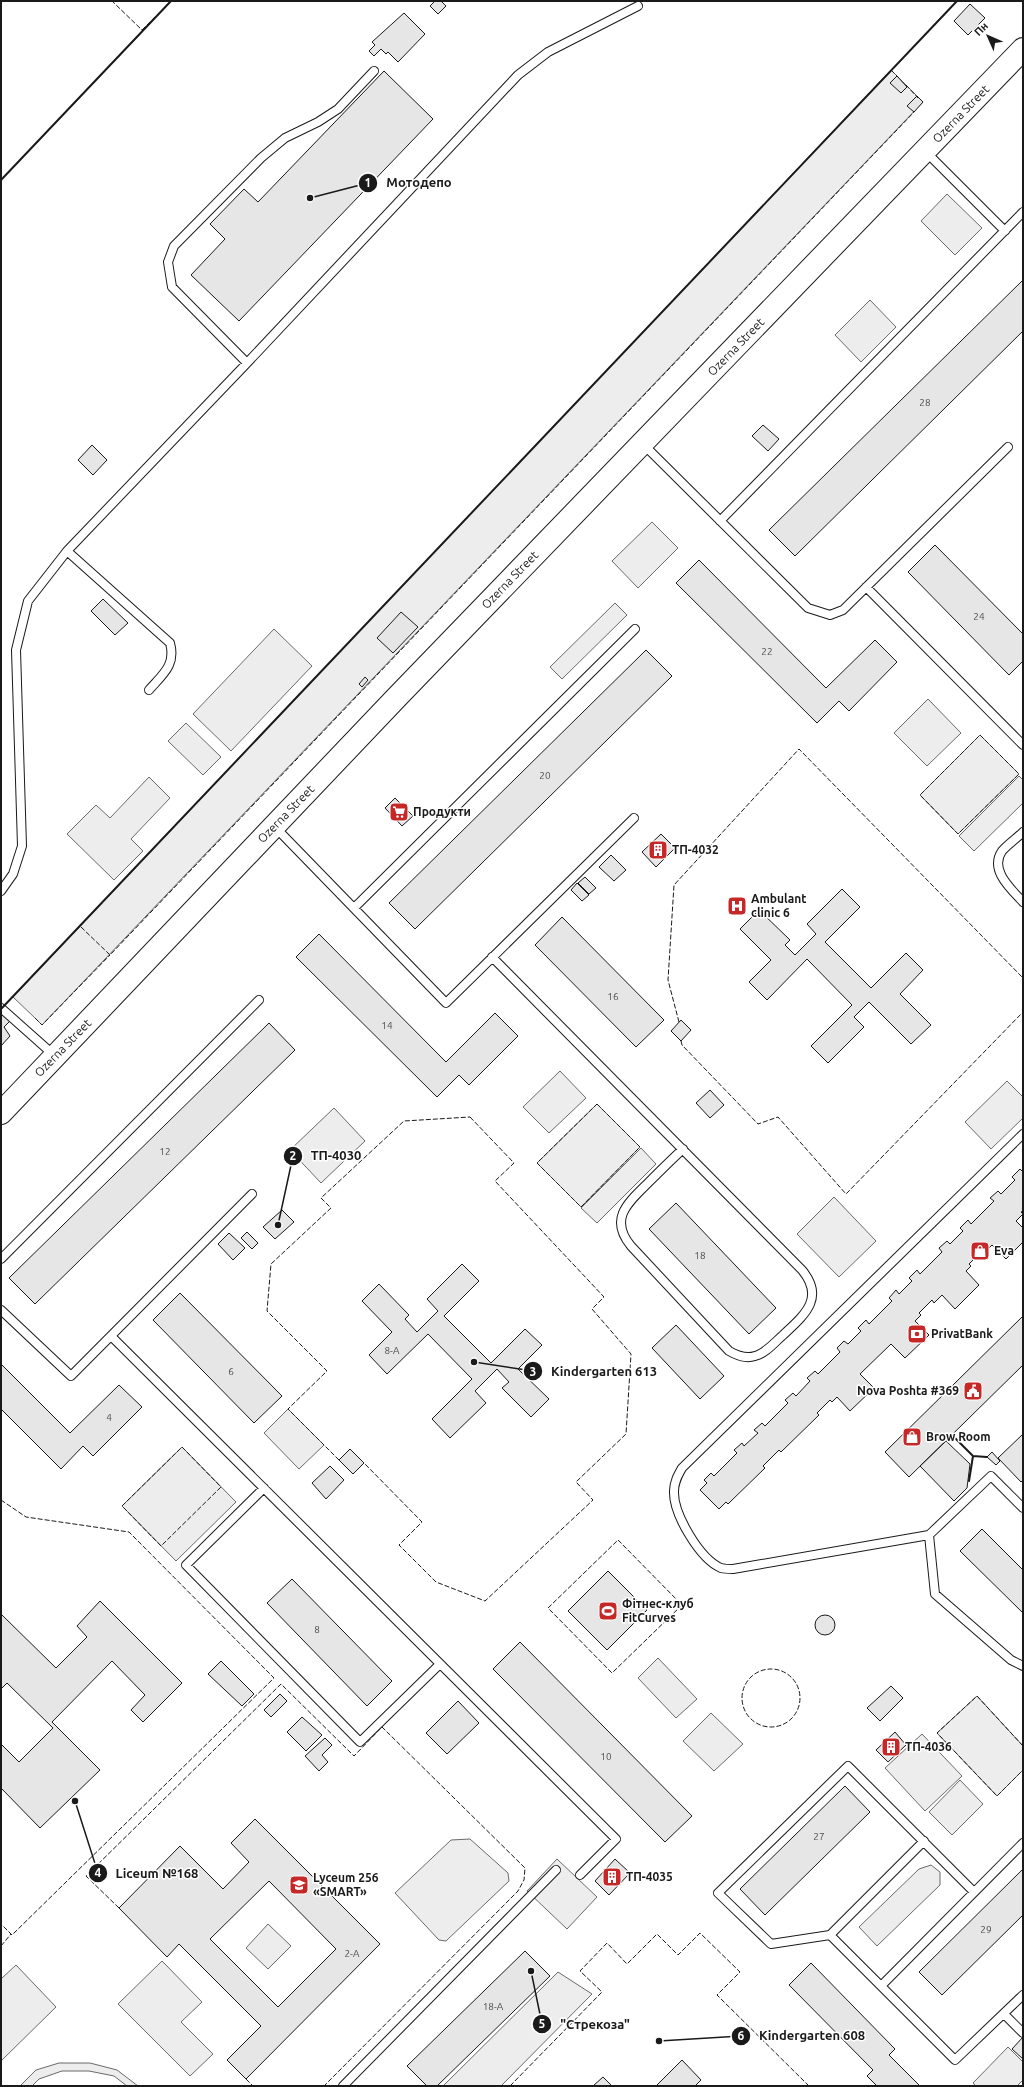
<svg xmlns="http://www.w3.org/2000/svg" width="1024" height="2087" font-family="Ubuntu,sans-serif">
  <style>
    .built { fill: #ededed; stroke: #6a6a6a }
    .building { fill: #e6e6e6; stroke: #1a1a1a; fill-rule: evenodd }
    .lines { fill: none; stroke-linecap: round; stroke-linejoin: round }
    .lane-casing { stroke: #1a1a1a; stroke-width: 10 }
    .secondary-casing { stroke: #1a1a1a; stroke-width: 24 }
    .lane { stroke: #fff; stroke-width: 8 }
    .secondary { stroke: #fff; stroke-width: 22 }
    .fence { stroke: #1a1a1a; stroke-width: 1; stroke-dasharray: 5 2; stroke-linecap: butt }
    .wall { stroke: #1a1a1a; stroke-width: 2 }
    .labels { text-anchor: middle; stroke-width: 3; stroke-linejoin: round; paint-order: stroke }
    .number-label { font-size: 10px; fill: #4d4d4d }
    .street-label { font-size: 12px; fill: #1a1a1a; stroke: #fff }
    .poi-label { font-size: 12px; font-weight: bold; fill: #1a1a1a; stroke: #fff; text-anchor: start }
    .leader { fill: none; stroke: #1a1a1a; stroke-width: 1.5 }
    .callout-dot { fill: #1a1a1a; stroke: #fff; stroke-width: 1.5 }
    .mark-label { font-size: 12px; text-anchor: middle; font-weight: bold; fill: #fff }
    .callout-label { font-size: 13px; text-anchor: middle; font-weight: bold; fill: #1a1a1a; stroke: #fff; stroke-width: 3; stroke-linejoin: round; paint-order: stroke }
  </style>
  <rect width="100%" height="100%" fill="#fff"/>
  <!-- built -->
  <path class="built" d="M891,70L923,102L42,1025L35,1018L13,997Z
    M947,194L982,228L955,255L921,221Z
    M870,300L896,327L861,362L835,335Z
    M652,522L678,548L638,588L612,561Z
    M615,603L627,615L562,679L550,667Z
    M274,629L312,666L231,751L193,714Z
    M928,699L961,733L927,766L894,733Z
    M186,723L221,757L203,775L168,741Z
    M980,735L1019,774L958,834L920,795Z
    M1019,776L1023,780V803L974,851L959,836Z
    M149,777L170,798L131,839L143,851L114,880L67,834L96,805L110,818Z
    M560,1071L586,1098L549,1133L523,1107Z
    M1007,1081L1023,1097V1118L991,1149L965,1122Z
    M597,1104L640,1147L581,1207L537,1163Z
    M334,1108L365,1141L321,1183L290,1150Z
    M641,1148L656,1164L597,1223L581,1208Z
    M834,1197L876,1241L839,1277L797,1234Z
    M288,1409L324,1445L299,1469L264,1433Z
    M182,1447L236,1502L176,1561L122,1506Z
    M658,1658L697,1699L676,1718L638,1678Z
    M977,1696L1023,1746V1770L997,1796L937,1733Z
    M711,1713L743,1744L714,1771L683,1741Z
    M922,1734L962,1776L925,1811L885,1768Z
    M960,1780L983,1804L952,1835L929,1812Z
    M470,1839L508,1873L509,1881L446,1941L439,1940L395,1893L451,1840Z
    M557,1859L597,1897L567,1929L527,1891Z
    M931,1865L940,1872V1885L877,1946L859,1927L919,1869Z
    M268,1924L291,1946L268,1969L246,1948Z
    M162,1961L202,2002L181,2022L213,2054L190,2076L118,2004Z
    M16,1965L56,2007L1,2061V1979Z
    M558,1972L592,1994L501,2086H443Z
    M1008,2047L1023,2062V2080L1017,2086H976L973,2083Z
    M59,2063H90L117,2070L138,2086H127L114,2076L89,2071H62L39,2079L32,2086H20L36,2070Z"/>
  <!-- building -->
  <path class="building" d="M435,1H441L446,6L438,14L430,6Z
    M970,4L985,18L968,35L954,21Z
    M404,13L425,34L398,62L388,52L386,54L381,49L374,56L369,51L375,45L372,42Z
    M384,71L433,119L239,321L191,275L225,239L210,224L244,189L258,202Z
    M897,76L907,87L901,93L890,83Z
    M917,96L923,102L914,112L907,106Z
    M1023,280V331L795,556L769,530Z
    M763,425L779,439L768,451L752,436Z
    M92,445L107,460L93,475L78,460Z
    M935,545L1023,634V661L1009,675L908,572Z
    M699,560L826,688L875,640L897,662L849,711L839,701L817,723L676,583Z
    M103,599L128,623L115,635L91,611Z
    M401,612L418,627L393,653L377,638Z
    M646,650L672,676L415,929L389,903Z
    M365,677L368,680L362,687L359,684Z
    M395,798L413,816L402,826L385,808Z
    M661,834L675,848L656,867L642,852Z
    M611,855L626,870L614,881L599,867Z
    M585,877L596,888L589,894L578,883Z
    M577,883L589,895L582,901L571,890Z
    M842,889L860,907L825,942L871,988L906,953L923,970L900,994L931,1025L911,1044L869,1002L854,1017L864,1027L828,1063L811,1046L852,1005L807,959L767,1000L749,982L771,960L740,929L759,910L790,940L785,945L795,955L816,934L807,924Z
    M562,917L664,1020L636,1047L535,945Z
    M319,934L446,1062L495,1013L518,1036L469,1085L459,1075L437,1097L296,957Z
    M1,1011L11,1020L4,1027L10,1036L1,1046Z
    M681,1020L691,1030L681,1041L671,1031Z
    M269,1023L295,1050L35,1304L9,1278Z
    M710,1090L724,1105L710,1118L696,1103Z
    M1020,1169L1023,1172V1211L1021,1212L1023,1214L1016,1221L1023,1228V1242L1006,1259L992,1245L986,1251L984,1249L969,1264L971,1266L966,1271L979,1285L955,1309L942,1295L934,1303L932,1300L919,1313L921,1315L915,1321L929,1335L905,1358L891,1344L860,1374L874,1388L850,1411L837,1397L832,1402L830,1400L817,1413L819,1415L781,1452L779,1450L763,1466L765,1468L728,1504L726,1502L719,1509L700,1490L707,1483L704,1480L711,1473L714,1476L737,1453L734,1450L742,1443L744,1446L758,1433L754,1430L762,1423L765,1426L788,1403L785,1400L793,1393L796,1396L810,1381L807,1378L815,1371L818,1374L840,1352L837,1348L844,1341L848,1344L861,1331L858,1328L866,1320L869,1324L892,1301L889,1298L896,1290L899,1294L912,1281L909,1278L917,1270L920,1274L942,1252L939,1248L947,1241L950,1244L963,1231L960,1228L968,1220L971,1224L994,1201L990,1198L998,1191L1001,1194L1015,1180L1012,1177Z
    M676,1203L776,1308L749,1334L649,1229Z
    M282,1210L294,1222L275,1239L263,1227Z
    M247,1232L258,1243L252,1249L241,1238Z
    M229,1233L245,1248L233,1260L218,1244Z
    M462,1264L479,1281L444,1316L491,1363L525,1329L542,1345L518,1369L549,1399L531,1417L502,1388L509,1382L497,1369L475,1391L486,1403L450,1438L432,1419L472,1379L428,1334L387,1374L369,1355L392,1332L362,1301L379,1284L409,1315L405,1319L417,1332L438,1311L427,1299Z
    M180,1293L282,1396L254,1423L153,1320Z
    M1023,1316V1365L909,1477L885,1452Z
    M676,1325L724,1376L700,1399L652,1348Z
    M1,1364L70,1433L119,1385L142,1407L93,1456L83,1446L61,1469L1,1409Z
    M1023,1434V1480L1021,1482L998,1458Z
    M946,1441L970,1464L967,1488L954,1501L920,1466Z
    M350,1449L364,1463L353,1474L339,1460Z
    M992,1452L1000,1461L996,1465L987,1457Z
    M330,1466L344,1480L326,1499L312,1483Z
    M982,1529L1023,1570V1613L960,1551Z
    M608,1571L647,1610L607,1650L568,1611Z
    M292,1579L392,1681L367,1706L267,1603Z
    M100,1601L182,1683L143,1722L131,1710L145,1695L112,1661L52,1722L100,1770L40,1828L1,1788V1744L19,1762L53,1728L7,1683L1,1689V1614L56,1668L87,1637L77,1626Z
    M815 1625a10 10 0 1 1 20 0a10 10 0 1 1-20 0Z
    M520,1642L692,1816L665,1842L493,1669Z
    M221,1661L254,1694L242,1706L208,1674Z
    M891,1686L903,1698L880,1721L867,1708Z
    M280,1694L287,1701L271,1717L264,1710Z
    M458,1701L479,1723L447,1754L426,1733Z
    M302,1717L322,1735L306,1751L287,1732Z
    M895,1732L906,1745L888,1762L876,1750Z
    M325,1738L332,1745L322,1755L328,1762L319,1771L305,1756Z
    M845,1786L870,1812L765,1915L740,1889Z
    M255,1819L380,1944L246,2079L227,2060L261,2026L179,1944L167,1957L119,1908L180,1846L223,1889L249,1862L231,1843ZM269,1881L336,1949L278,2007L210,1939Z
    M615,1859L630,1873L609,1895L595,1881Z
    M1023,1869V1915L942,1995L919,1972Z
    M525,1951L550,1976L437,2086H427L407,2066Z
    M811,1963L895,2049L889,2055L920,2086H877L867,2076L873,2070L789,1985Z
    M1023,2037V2059L1012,2049Z
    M682,2060L701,2080L695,2086H656Z
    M603,2077L612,2086H593Z"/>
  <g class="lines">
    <!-- lane casing -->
    <g class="lane-casing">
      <path id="lane" d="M925,151L1005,231
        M247,363L172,287L168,262L174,246L261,158L285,138L318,122L338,109L374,71
        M643,444L808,608L830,615L843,610L1008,447
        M720,521L1023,212
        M67,551L170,643C176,665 163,674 149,690
        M866,587L1023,745
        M275,827L446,1003L634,818
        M1023,832C1017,838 1008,844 1002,851C989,870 1011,889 1023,902
        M1,891L13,874L22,846L16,650L28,601L67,551L247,363L518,75L548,52L638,6
        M354,908L635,629
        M492,957L802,1270C826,1299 803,1316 782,1336C774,1343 766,1353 755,1356C746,1359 738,1356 729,1351L631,1246C608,1218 629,1202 649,1182C660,1171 671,1160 683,1149
        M1,1008L55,1056
        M1023,1134L682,1468C678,1475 674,1482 674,1491C673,1514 700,1559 721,1568C725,1569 730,1569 733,1569L929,1535L991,1476L1023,1508
        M1,1259L259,1000
        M1,1310L71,1376L252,1194
        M111,1336L616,1839L580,1875
        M264,1488L186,1565L360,1742L440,1664
        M929,1535L935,1594L1011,1660L1023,1666
        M924,1841L830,1935L771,1944L718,1893L848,1766L974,1892
        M830,1935L955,2060L1023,1995
        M881,1986L1023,1843
        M1004,2014L1023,2033
        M343,2086L556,1870"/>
    </g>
    <!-- secondary casing -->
    <g class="secondary-casing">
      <path id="secondary" d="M1,1113L397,697L1023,49"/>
    </g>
    <!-- lane -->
    <use href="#lane" class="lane"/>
    <!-- secondary -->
    <use href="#secondary" class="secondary"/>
    <!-- fence -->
    <path class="fence" d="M142,30L171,1
      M891,70L899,78
      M906,85L918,98
      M1,180L143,31L112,1
      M980,735L1019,774L958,834L920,795Z
      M81,927L110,955L915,111
      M35,1018L42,1025L110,955
      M679,1022L668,980L674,885L799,749L1023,978
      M681,1041L682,1045L758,1124L778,1117L846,1194L1023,1012
      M597,1104L640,1147L581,1207L537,1163Z
      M470,1117L514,1163L495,1181L604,1297L592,1309L631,1354L626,1434L576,1482L593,1500L485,1601L436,1582L399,1545L422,1522L364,1463L353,1474L288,1409L327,1371L267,1311L271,1264L331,1208L321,1198L404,1121Z
      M182,1447L221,1487L161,1546L122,1506Z
      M1,1500L26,1517L129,1532L274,1678L12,1935L1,1924
      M618,1540L682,1605L612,1673L548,1608Z
      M742 1698a29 29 0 1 1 58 0a29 29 0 1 1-58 0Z
      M1023,1746L977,1696L937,1733L997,1796L1023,1770
      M119,1908L86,1876L281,1684L354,1756L382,1727L525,1868L524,1880L518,1891L324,2086
      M1,1946L11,1934
      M246,2079L253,2086
      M510,2086L602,1992L580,1971L607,1943L627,1964L657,1934L678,1955L700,1933L740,1972L717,1995L809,2086"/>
    <!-- wall -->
    <path class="wall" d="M1,180L171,1
      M2,1008L957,1
      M952,1435L973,1456L987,1457
      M969,1481L973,1456"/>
  </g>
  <!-- icons -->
  <defs>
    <g id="supermarket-square" transform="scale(1)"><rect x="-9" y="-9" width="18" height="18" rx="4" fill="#c62828" stroke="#fff"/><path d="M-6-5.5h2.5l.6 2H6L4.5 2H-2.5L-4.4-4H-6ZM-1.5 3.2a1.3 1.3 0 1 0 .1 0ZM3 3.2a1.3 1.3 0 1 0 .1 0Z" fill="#fff"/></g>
    <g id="building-square" transform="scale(1)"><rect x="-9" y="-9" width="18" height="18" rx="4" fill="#c62828" stroke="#fff"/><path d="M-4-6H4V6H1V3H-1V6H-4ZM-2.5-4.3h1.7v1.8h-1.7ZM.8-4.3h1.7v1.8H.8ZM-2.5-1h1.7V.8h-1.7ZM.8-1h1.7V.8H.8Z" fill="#fff"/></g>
    <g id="hospital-square" transform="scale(1)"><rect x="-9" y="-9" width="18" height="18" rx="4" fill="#c62828" stroke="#fff"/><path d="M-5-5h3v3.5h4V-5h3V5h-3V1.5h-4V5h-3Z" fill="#fff"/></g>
    <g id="shop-square" transform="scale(1)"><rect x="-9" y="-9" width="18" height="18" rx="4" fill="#c62828" stroke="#fff"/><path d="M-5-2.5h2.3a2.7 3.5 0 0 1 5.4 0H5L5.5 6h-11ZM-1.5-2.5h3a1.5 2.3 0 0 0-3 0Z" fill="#fff"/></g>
    <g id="bank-square" transform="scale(1)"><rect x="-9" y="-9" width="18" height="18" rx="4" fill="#c62828" stroke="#fff"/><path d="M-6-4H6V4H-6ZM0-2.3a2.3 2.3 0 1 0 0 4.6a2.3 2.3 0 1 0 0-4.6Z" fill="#fff"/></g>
    <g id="civic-square" transform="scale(1)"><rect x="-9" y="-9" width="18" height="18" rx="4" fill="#c62828" stroke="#fff"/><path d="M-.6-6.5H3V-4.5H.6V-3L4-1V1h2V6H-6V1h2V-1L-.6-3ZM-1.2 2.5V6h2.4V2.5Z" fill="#fff"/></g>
    <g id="stadium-square" transform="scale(1)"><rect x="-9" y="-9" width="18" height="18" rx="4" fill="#c62828" stroke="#fff"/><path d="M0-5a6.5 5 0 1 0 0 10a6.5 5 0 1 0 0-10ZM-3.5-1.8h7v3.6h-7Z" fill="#fff"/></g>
    <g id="school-square" transform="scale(1)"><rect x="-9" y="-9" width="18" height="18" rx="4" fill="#c62828" stroke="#fff"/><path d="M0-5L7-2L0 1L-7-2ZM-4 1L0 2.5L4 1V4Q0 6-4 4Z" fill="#fff"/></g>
  </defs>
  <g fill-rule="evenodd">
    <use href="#supermarket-square" x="399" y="812"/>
    <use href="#building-square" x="658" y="850"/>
    <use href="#hospital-square" x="737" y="906"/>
    <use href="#shop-square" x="980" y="1251"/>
    <use href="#bank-square" x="917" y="1334"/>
    <use href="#civic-square" x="973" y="1391"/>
    <use href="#shop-square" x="912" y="1437"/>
    <use href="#stadium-square" x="608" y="1611"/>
    <use href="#building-square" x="891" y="1747"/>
    <use href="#building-square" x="612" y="1877"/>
    <use href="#school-square" x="299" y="1885"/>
  </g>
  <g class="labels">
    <!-- number labels -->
    <g class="number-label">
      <text x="925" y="406">28</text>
      <text x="979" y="620">24</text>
      <text x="767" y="655">22</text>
      <text x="545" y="779">20</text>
      <text x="613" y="1000">16</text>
      <text x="387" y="1029">14</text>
      <text x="165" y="1155">12</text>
      <text x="700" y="1259">18</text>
      <text x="392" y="1354">8-А</text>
      <text x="231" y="1375">6</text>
      <text x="109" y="1421">4</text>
      <text x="317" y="1633">8</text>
      <text x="606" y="1760">10</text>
      <text x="819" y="1840">27</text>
      <text x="986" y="1933">29</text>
      <text x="352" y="1957">2-А</text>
      <text x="493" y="2010">18-А</text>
    </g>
    <!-- street labels -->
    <g class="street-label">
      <text transform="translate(961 114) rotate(-46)" y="4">Ozerna Street</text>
      <text transform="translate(736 347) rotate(-46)" y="4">Ozerna Street</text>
      <text transform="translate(510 580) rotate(-46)" y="4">Ozerna Street</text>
      <text transform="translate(286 814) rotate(-46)" y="4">Ozerna Street</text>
      <text transform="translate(63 1048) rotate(-46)" y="4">Ozerna Street</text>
    </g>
    <!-- poi labels -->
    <g class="poi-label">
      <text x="413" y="816">Продукти</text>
      <text x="672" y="854">ТП-4032</text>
      <text x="751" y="903">Ambulant<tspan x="751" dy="14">clinic 6</tspan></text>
      <text x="994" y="1255">Eva</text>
      <text x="931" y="1338">PrivatBank</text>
      <text x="959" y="1395" text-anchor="end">Nova Poshta #369</text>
      <text x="926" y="1441">Brow Room</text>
      <text x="622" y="1608">Фітнес-клуб<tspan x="622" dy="14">FitCurves</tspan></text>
      <text x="905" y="1751">ТП-4036</text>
      <text x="626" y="1881">ТП-4035</text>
      <text x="313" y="1882">Lyceum 256<tspan x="313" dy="14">«SMART»</tspan></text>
    </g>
  </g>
  <!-- callouts -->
  <path class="leader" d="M310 198L368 183M278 1225L293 1156M474 1362L533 1371M75 1801L98 1873M531 1971L542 2024M659 2041L741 2036"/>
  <g class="callout-dot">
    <circle cx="310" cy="198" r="4"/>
    <circle cx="278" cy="1225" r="4"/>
    <circle cx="474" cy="1362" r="4"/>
    <circle cx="75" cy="1801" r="4"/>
    <circle cx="531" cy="1971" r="4"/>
    <circle cx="659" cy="2041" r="4"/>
    <circle cx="368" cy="183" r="10"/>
    <circle cx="293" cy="1156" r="10"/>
    <circle cx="533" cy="1371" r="10"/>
    <circle cx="98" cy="1873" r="10"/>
    <circle cx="542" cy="2024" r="10"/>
    <circle cx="741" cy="2036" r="10"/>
  </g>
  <g class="mark-label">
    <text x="368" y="187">1</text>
    <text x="293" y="1160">2</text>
    <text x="533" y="1376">3</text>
    <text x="98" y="1877">4</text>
    <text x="542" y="2028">5</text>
    <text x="741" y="2040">6</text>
  </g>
  <g class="callout-label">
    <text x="419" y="187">Мотодепо</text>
    <text x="336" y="1160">ТП-4030</text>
    <text x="604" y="1376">Kindergarten 613</text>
    <text x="157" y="1878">Liceum №168</text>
    <text x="595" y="2029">"Стрекоза"</text>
    <text x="812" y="2040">Kindergarten 608</text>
  </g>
  <!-- border -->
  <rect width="1024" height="2087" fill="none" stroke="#1a1a1a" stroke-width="4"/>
  <!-- north arrow -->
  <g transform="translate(988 36) rotate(315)" stroke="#ffffff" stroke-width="3" paint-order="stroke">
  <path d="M0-3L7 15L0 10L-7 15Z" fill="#1a1a1a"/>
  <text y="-6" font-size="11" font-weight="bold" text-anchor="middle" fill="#1a1a1a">Пн</text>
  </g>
</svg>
